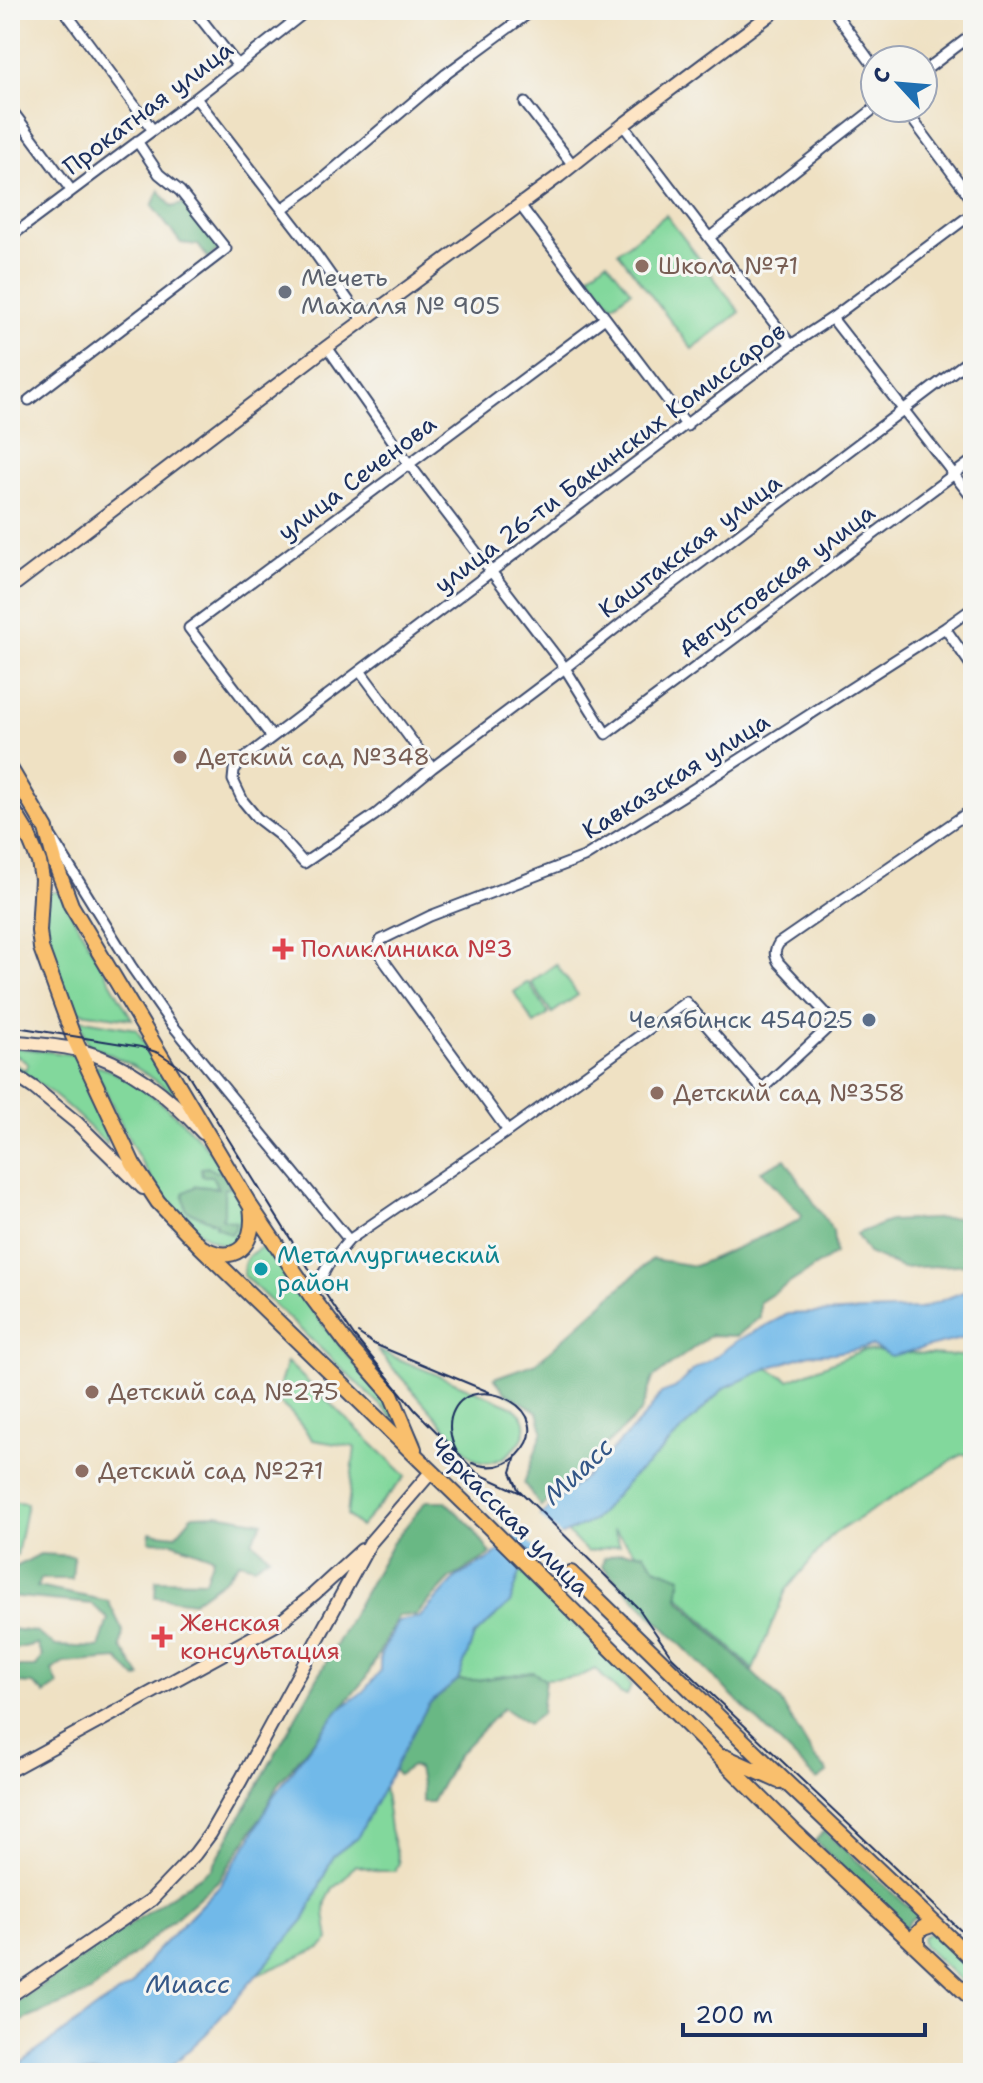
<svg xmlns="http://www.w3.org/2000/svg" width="983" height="2083" font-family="'Shantell Sans',sans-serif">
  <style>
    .green { fill: #82d89c; stroke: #4e847d; stroke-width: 2; fill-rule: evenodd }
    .forest { fill: #69b884; stroke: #427471; stroke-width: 2 }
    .water { fill: #71b9e9; stroke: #4674a4; stroke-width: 2 }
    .pier { fill: #efe1c3 }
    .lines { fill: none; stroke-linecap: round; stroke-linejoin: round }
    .street-casing { stroke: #3b4a6d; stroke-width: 13 }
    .secondary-casing { stroke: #3b4a6d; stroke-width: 16 }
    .primary-casing { stroke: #3b4a6d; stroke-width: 18 }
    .street { stroke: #fff; stroke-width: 9 }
    .secondary { stroke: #fde5c5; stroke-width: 12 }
    .primary { stroke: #f9bf6d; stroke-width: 14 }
    .tram { stroke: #1b2f5e; stroke-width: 2 }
    .education-dot { fill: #8d6e63; stroke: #f6f6f2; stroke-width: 3 }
    .worship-dot { fill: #6b7280; stroke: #f6f6f2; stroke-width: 3 }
    .health-dot { fill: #e0444e; stroke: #f6f6f2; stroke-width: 3 }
    .service-dot { fill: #5c6f8a; stroke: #f6f6f2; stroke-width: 3 }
    .culture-dot { fill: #0f9aa8; stroke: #f6f6f2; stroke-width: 3 }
    .labels { text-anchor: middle; stroke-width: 6; stroke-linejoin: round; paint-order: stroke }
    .street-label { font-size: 24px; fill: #1b2f5e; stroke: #f6f6f2 }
    .education-label { font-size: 24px; fill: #785e54; stroke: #f6f6f2; text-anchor: start }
    .worship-label { font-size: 24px; fill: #5b616d; stroke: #f6f6f2; text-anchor: start }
    .health-label { font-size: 24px; fill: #be3a42; stroke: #f6f6f2; text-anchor: start }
    .service-label { font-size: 24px; fill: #4e5e75; stroke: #f6f6f2; text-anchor: end }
    .culture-label { font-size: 24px; fill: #0d838f; stroke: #f6f6f2; text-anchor: start }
    .water-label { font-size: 26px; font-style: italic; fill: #355888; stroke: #f6f6f2 }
  </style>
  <rect width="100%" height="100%" fill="#f6f6f2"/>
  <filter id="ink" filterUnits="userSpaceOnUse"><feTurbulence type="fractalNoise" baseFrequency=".0125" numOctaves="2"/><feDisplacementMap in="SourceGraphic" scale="16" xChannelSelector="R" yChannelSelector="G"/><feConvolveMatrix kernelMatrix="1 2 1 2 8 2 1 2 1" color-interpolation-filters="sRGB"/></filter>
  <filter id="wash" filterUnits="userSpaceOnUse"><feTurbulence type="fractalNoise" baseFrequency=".006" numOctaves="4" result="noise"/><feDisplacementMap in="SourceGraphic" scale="32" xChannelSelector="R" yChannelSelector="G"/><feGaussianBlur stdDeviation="1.8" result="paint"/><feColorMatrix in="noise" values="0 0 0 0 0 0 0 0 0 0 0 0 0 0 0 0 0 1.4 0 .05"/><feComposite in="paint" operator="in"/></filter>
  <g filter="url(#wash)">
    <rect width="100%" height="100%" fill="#efe1c3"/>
    <!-- green -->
    <path class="green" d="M666,215L740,312L692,349L618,252Z
      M607,261L631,291L612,305L589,275Z
      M49,892H59L132,1019L73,1011L46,942L44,918Z
      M556,964L578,995L552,1013L531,982Z
      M528,982L549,1014L534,1024L514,992Z
      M79,1019L136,1029L179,1099C150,1074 124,1059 88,1045Z
      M10,1047L77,1055L106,1128L107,1145C76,1113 49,1087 10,1065V1061L25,1070L28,1064L15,1054L10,1053Z
      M93,1065C144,1077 212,1143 235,1189C238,1196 244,1204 245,1211C246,1222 242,1232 238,1241L224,1245C160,1224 121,1121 93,1065ZM212,1176L231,1187L224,1189C224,1204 226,1215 215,1226L216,1223L186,1210L196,1186L219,1188Z
      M267,1244L324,1326L365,1376L426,1439L421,1444L244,1276C242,1255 251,1254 267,1244Z
      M973,1349V1454L961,1455L832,1535L786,1590L753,1670L613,1529L620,1545L587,1552L567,1532L593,1521L634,1475L648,1464L724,1388L768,1368L789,1380L863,1350L961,1356Z
      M377,1350L510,1405C515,1409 521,1413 524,1419C531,1438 508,1459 491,1462C484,1464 478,1461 472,1458Z
      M287,1362L406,1476L360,1527L347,1515L355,1447L313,1440L292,1414L275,1399Z
      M10,1501L27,1503L17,1555L10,1554Z
      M521,1570L622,1672L631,1686L627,1695L620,1693L595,1669L579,1677L545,1679L532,1672L477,1680H458L474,1636L510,1603Z
      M384,1785L390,1829L399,1863L395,1871H379L355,1865L341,1882L333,1888L326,1902L325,1912L329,1940L320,1948L255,1976L304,1920L333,1856L357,1838Z
      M930,1933L973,1972V1993L923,1945L922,1937Z"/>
    <!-- forest -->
    <path class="forest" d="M159,190L172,207L185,203L220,248L208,258L198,245L181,243L152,206Z
      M785,1159L833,1231L835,1254L760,1302V1317L737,1336L711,1335L653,1378L641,1412L541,1507L524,1483L543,1431L538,1412L505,1392L494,1378L536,1363L652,1259L695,1266L800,1220L802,1215L761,1171Z
      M207,1167L216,1172L221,1170L227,1177L231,1187L224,1189V1213L222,1219L236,1222L235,1229L231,1234L215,1226L216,1223L186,1210L183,1193L196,1186L218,1188L212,1176H202L201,1168Z
      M973,1217V1264L902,1268L868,1253L856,1234L890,1221Z
      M426,1501H445L471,1526L491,1554L450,1579L416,1615L398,1616L366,1678L277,1785L264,1813L220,1879L91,1992L10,2026V2007L212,1868L391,1545Z
      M217,1514L263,1522L252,1541L269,1556L254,1566L239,1562L226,1578L193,1602L155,1597L156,1580L205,1581L213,1557L172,1542L149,1541L150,1532L176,1535L193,1515Z
      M622,1552L644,1553L655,1567L681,1577L678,1598L780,1700L814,1757L828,1772L817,1780L602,1566L604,1558Z
      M40,1554L74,1556L72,1579H40L37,1587L108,1601L123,1631L121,1647L141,1677L137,1679L118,1659L64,1663L52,1670L58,1685L45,1694L33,1684L18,1683L10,1667H36L42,1656L37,1644L10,1650V1629L35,1632L56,1646L99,1648L108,1619L92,1604L10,1596V1570Z
      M533,1672L545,1679L541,1714L528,1724L503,1708L457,1756L432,1802H422V1788L418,1769L412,1766L398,1775L393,1769L428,1705L458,1680H477Z
      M824,1831L920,1917C911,1919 908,1921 906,1929L815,1841Z"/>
    <!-- water -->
    <path class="water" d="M973,1288V1336L891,1356L872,1346L834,1353L810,1354L768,1368L724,1388L648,1464L634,1475L593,1521L557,1537L521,1570L510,1603L474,1636L458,1680L428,1705L357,1838L333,1856L304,1920L207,2033L164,2073H10V2071L100,2005L132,1985L152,1956L219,1886L251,1838L272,1798L308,1749L340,1709L364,1691L380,1671V1656L398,1621L420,1617L458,1576L491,1558L594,1469L647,1414L661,1393L675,1388L693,1370L712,1359L738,1340L788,1314L920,1309Z"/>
    <!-- pier -->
    <path class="pier" d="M537,1513L563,1538L542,1555L517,1530Z"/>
  </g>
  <g filter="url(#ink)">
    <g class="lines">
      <!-- street casing -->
      <g class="street-casing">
        <path id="street" d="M64,10L152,129
          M194,10L238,66
          M833,10L875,68
          M923,72L973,34
          M196,98L305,239L363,321
          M525,103L573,165
          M10,108L71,190
          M904,108L973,201
          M623,125L791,345
          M520,205L687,426
          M282,209L314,186L446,74L533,10
          M973,213L832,318L791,345L242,760L234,770L233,780L243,801L257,818L279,835L304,863L375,815L432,768L565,668L653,599L973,357
          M10,237L196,98L308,10
          M710,237L875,108
          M832,318L973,499
          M327,347L409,464L565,668L606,734L973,460
          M29,400L226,249L180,191L159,174L137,141
          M945,628L973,668
          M361,672L432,768
          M272,737L189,628L605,318
          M52,838L131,966L170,1022L349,1240
          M508,1131L385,962C381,955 376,947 381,940L430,916L584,857L681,797L945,628L973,608
          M311,1296L328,1265L349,1240L508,1131L686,1002L762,1089L834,1022L779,963C774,955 774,951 779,943L973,809"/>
      </g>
      <!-- secondary casing -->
      <g class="secondary-casing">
        <path id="secondary" d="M10,588L327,347L559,176L623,125L776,10
          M10,1041C32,1044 57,1045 79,1050C129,1063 169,1096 203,1133
          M10,1072L34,1088L77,1123L143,1188
          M10,1770L279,1623L314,1594L362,1550
          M10,1996L151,1900L195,1854L210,1834L241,1780L370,1543L432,1471"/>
      </g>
      <!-- primary casing -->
      <g class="primary-casing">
        <path id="primary" d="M10,768L46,829L56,865L71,905L251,1207L311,1296L347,1344L391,1394L414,1449
          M10,805L27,833L39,862L42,879L39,931L41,948L73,1036L133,1164L158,1202L200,1246L487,1525L795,1832L973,2000
          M205,1249C240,1266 256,1240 251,1207
          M571,1573L769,1766L973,1960
          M725,1757L779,1781
          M917,1946V1934L923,1928L935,1924"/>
      </g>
      <!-- street -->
      <use href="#street" class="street"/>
      <!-- secondary -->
      <use href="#secondary" class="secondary"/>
      <!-- primary -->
      <use href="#primary" class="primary"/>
      <!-- tram -->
      <path class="tram" d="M10,1026L141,1047L159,1053L186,1071L318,1283L354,1336L415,1410L477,1473L521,1493
        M358,1333L374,1344L489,1392
        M457,1452C450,1439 447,1423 454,1410C475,1369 562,1411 518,1455C504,1468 489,1469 472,1463
        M516,1456L511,1472L518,1489L639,1609L672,1657L973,1942"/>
    </g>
  </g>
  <!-- markers -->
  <g class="education-dot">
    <circle cx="642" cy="266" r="8"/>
    <circle cx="180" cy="757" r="8"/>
    <circle cx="657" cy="1093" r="8"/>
    <circle cx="92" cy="1392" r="8"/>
    <circle cx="82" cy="1471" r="8"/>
  </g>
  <circle class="worship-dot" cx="285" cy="292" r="8"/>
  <g class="health-dot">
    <path d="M279 937h8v8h8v8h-8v8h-8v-8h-8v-8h8z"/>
    <path d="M158 1625h8v8h8v8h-8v8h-8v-8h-8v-8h8z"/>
  </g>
  <circle class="service-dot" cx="869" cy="1020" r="8"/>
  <circle class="culture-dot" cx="261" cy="1269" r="8"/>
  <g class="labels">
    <!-- street labels -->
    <g class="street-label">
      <text transform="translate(148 108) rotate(-37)" y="8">Прокатная улица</text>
      <text transform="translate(610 458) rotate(-37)" y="8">улица 26-ти Бакинских Комиссаров</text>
      <text transform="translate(357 478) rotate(-37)" y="8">улица Сеченова</text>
      <text transform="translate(690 546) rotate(-37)" y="8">Каштакская улица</text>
      <text transform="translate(777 581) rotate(-37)" y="8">Августовская улица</text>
      <text transform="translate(676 776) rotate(-32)" y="8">Кавказская улица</text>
      <text transform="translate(510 1517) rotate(45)" y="8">Черкасская улица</text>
    </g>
    <!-- education labels -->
    <g class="education-label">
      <text x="658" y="274">Школа №71</text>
      <text x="196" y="765">Детский сад №348</text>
      <text x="673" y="1101">Детский сад №358</text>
      <text x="108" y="1400">Детский сад №275</text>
      <text x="98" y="1479">Детский сад №271</text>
    </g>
    <!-- worship labels -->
    <g class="worship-label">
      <text x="301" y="286">Мечеть<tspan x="301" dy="28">Махалля № 905</tspan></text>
    </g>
    <!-- health labels -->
    <g class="health-label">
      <text x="301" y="957">Поликлиника №3</text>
      <text x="180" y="1631">Женская<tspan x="180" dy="28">консультация</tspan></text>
    </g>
    <!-- service labels -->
    <g class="service-label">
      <text x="853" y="1028">Челябинск 454025</text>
    </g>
    <!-- culture labels -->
    <g class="culture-label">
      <text x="277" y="1263">Металлургический<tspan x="277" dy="28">район</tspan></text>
    </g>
    <!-- water labels -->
    <g class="water-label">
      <text transform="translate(578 1471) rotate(-43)" y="9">Миасс</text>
      <text x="188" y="1993">Миасс</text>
    </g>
  </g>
  <!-- margin -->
  <rect width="983" height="2083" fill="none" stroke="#f6f6f2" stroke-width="40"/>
  <!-- north arrow -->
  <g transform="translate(899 84) rotate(296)"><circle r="38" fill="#f6f6f2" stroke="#9ea6b7" stroke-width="2"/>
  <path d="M0-6L14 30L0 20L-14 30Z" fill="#1f6fb2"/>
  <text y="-12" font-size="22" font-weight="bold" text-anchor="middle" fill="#1b2f5e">С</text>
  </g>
  <!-- scale -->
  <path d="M683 2023v12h242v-12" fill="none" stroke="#1b2f5e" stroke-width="4"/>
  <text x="695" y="2023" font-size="24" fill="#1b2f5e" stroke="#f6f6f2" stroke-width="6" paint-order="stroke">200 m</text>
</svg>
